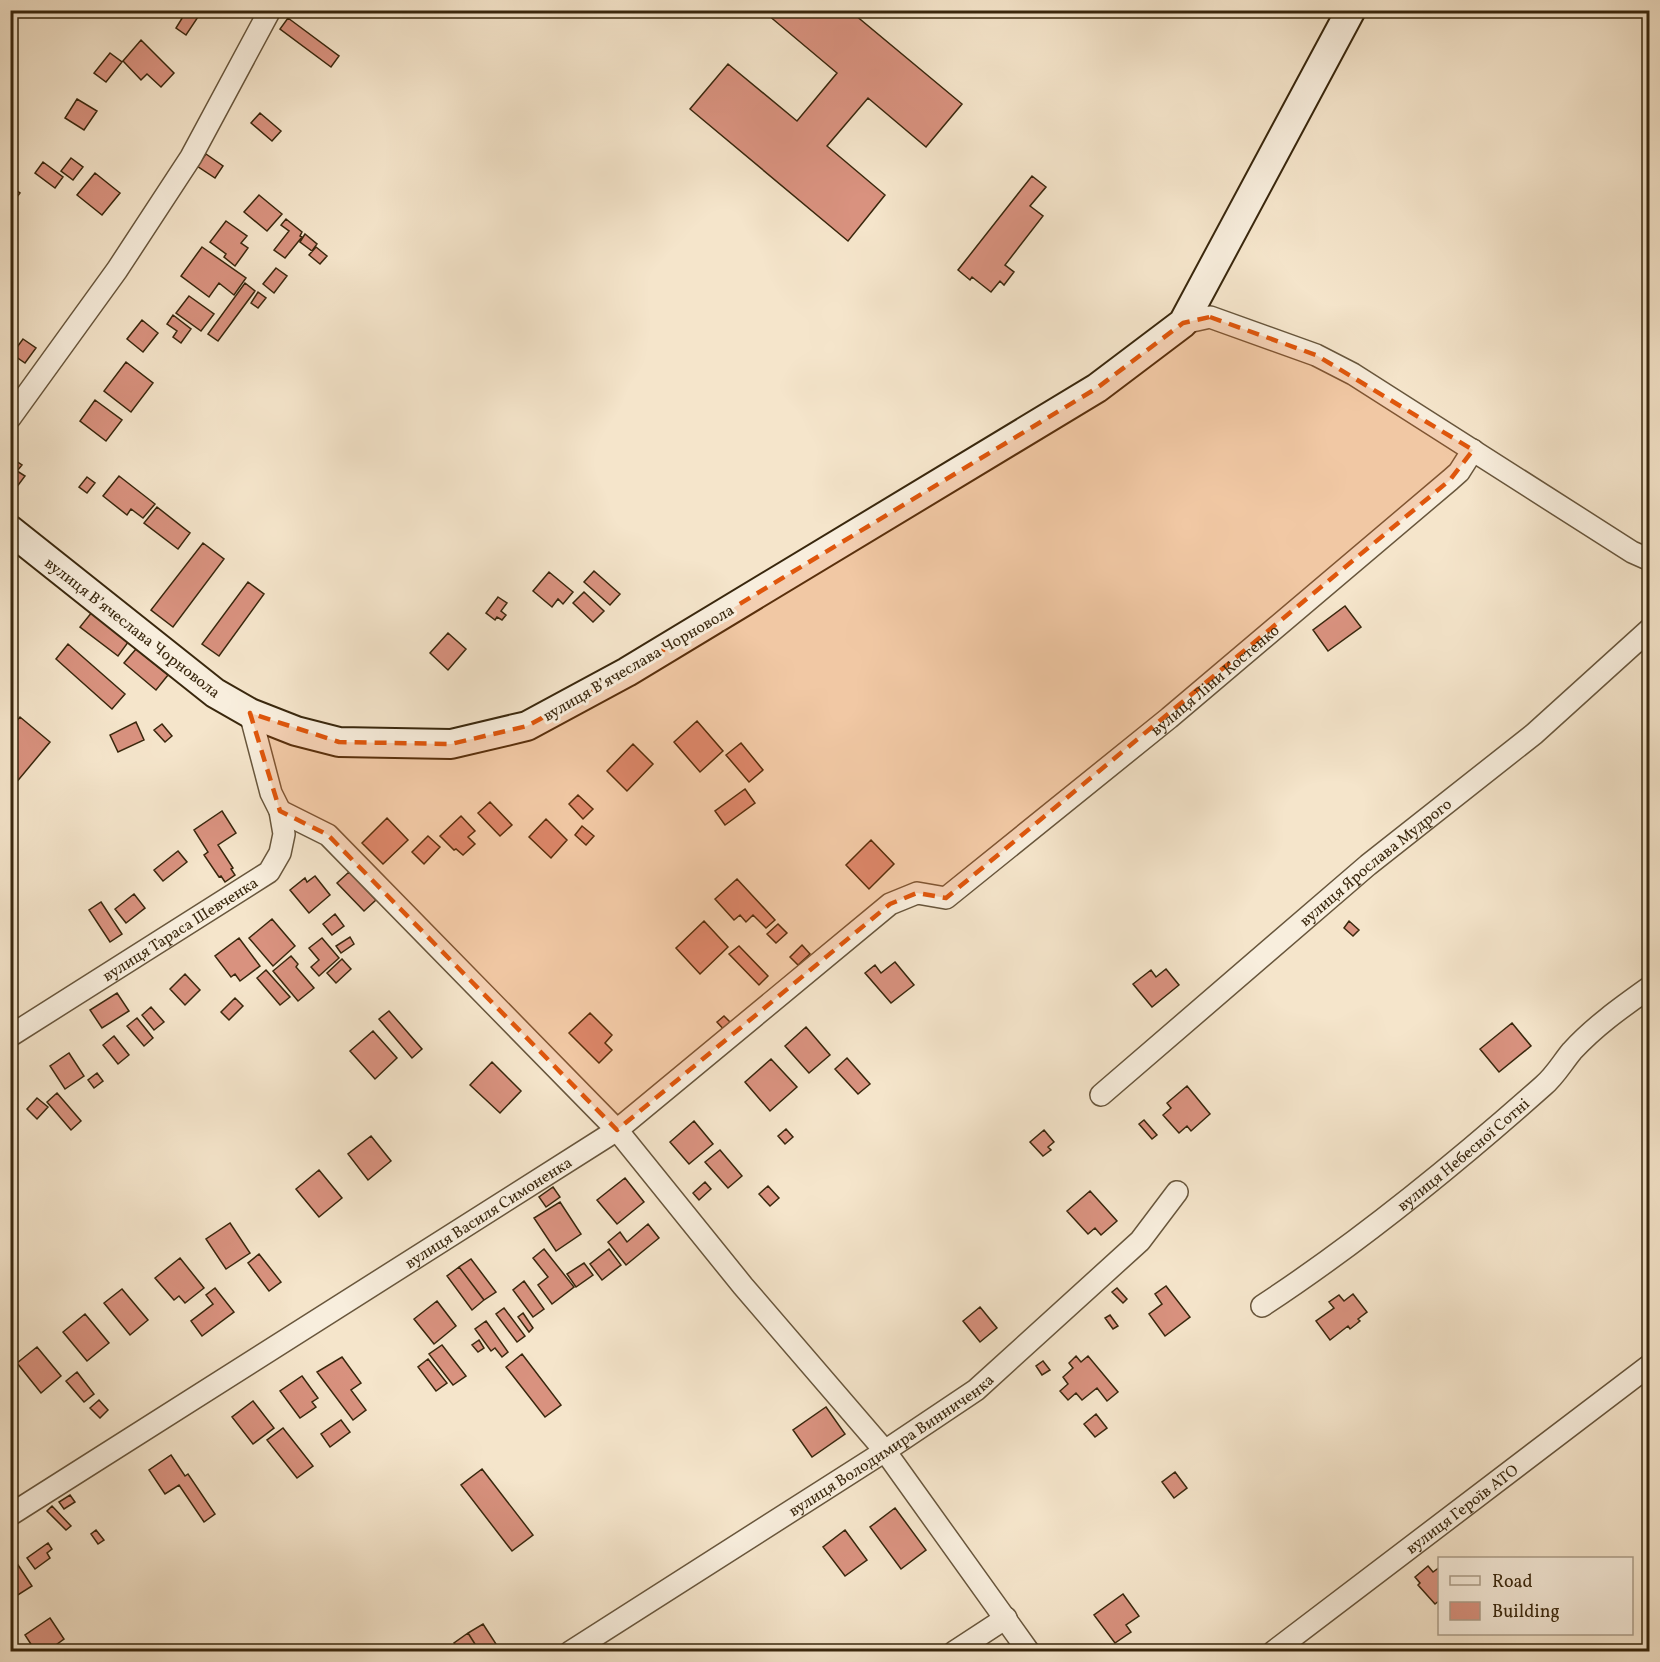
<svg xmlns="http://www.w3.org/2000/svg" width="1660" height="1662" font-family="Vollkorn,serif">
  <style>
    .building { fill: #d9927f; stroke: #39270d; stroke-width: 1.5 }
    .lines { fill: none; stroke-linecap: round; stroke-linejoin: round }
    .street-casing { stroke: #68563c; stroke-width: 24 }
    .secondary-casing { stroke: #39270d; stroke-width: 32 }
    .street { stroke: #f8eedd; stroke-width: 21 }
    .secondary { stroke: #f8eedd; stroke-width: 28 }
    .marked { fill: #df560c; fill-opacity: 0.2; stroke: #df560c; stroke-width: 4.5; stroke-dasharray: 12 8; stroke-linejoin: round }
    .labels { text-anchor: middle; stroke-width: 6; stroke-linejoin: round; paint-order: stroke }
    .street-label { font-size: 16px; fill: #39270d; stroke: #f8eedd }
  </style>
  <rect width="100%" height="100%" fill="#f5e5cb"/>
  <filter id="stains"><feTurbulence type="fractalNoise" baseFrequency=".00333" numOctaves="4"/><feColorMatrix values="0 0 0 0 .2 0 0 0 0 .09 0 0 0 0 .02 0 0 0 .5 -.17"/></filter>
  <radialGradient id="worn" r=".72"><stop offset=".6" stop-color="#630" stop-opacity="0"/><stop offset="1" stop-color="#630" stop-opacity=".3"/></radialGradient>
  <!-- building -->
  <path class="building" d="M187,10H195L200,14L186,35L176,28Z
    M772,10H849L962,104L926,147L868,98L827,146L885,195L848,241L690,109L728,64L797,121L837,73L768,15Z
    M288,18L339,56L331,67L280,29Z
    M141,40L174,73L161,87L147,74L141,80L123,61Z
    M110,53L122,62L106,82L94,73Z
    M77,99L97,111L84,130L65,118Z
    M260,113L281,131L272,141L251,123Z
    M206,154L223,166L215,178L197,166Z
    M71,158L83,167L73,180L61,171Z
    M43,162L63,177L55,188L35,173Z
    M95,173L120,193L102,215L77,195Z
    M1032,176L1046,187L1030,206L1043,216L1005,265L1014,272L1004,285L1000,281L991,292L972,277L970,280L958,270Z
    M10,186L20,193L10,206Z
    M259,195L282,214L267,231L244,212Z
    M286,219L302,232L300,236L302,237L285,258L274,250L289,231L281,225Z
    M226,221L247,236L241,243L248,248L235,266L224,257L226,254L210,242Z
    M305,234L317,244L312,251L300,242Z
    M202,247L246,278L234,295L219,283L209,297L181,276Z
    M316,247L327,256L320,264L309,255Z
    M276,268L287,276L274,293L263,284Z
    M245,283L255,291L218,341L208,334Z
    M258,292L266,298L258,308L251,303Z
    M189,296L214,314L201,331L176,313Z
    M173,315L191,329L181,343L173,337L177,331L167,324Z
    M142,320L158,333L143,352L127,339Z
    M23,339L36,348L25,363L12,354Z
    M126,362L153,383L131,412L104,391Z
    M95,400L122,420L106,441L80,421Z
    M10,457L22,465L17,471L25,476L13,492L10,490Z
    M119,476L155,504L143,518L131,509L127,515L103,496Z
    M87,477L95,483L87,493L79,487Z
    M157,507L190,533L178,549L144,523Z
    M203,543L224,559L173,627L151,610Z
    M594,571L620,594L610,605L584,582Z
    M549,572L573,592L563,604L558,599L552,607L533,591Z
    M248,582L264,594L219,656L202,644Z
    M584,592L604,611L593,622L573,603Z
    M498,597L507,603L501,611L506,615L502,620L497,617L495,620L486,613Z
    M1345,606L1361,627L1328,651L1313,630Z
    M92,612L129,641L118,656L80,627Z
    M448,633L466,649L448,670L430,653Z
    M68,644L125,694L112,709L56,659Z
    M136,649L168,675L156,690L124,663Z
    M20,717L50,742L10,790V729Z
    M697,721L723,751L700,772L674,742Z
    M136,722L144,740L118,752L110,735Z
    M162,724L172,736L165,742L154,730Z
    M741,743L763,770L749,782L726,755Z
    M633,744L653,764L627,791L607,771Z
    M745,789L755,803L725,825L715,811Z
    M578,795L593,809L583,819L569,804Z
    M490,802L512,825L500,836L478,813Z
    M222,811L236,833L218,845L233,868L231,869L235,875L225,882L221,876L219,877L204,855L208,852L194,830Z
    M461,816L475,831L468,837L475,844L463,855L456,849L454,850L440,836Z
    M387,818L408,840L383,864L362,843Z
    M546,819L567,840L551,858L529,837Z
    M582,826L594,836L586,845L575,835Z
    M428,836L440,847L424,864L412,852Z
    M871,840L894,864L869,889L846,865Z
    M178,851L187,862L163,881L154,870Z
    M349,872L376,900L364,911L337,883Z
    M315,876L330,895L309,913L290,890L305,878L307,882Z
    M737,879L775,920L766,928L753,915L746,922L740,915L734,920L715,899Z
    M134,894L145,908L126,923L115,909Z
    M101,902L122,934L110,942L89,910Z
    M335,914L344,926L332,935L323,924Z
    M272,919L295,946L273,966L249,938Z
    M704,921L728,947L700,974L676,948Z
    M1349,921L1359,930L1353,936L1344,928Z
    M778,924L787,933L776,943L767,934Z
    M350,937L354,944L341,953L336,946Z
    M239,938L260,966L240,981L235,974L231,977L215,956Z
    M322,938L339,958L319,976L311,967L319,960L309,948Z
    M802,945L810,954L798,965L790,957Z
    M739,946L768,976L759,985L729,954Z
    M291,956L298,964L296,967L314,988L298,1001L273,971Z
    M342,959L351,969L336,983L327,973Z
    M895,962L914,985L891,1003L865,973L875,965L881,973Z
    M1166,969L1179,985L1152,1007L1133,984L1151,970L1156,977Z
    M266,970L290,997L280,1005L257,978Z
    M185,974L200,990L185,1005L170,989Z
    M117,993L129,1011L102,1028L90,1010Z
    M235,998L243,1006L229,1020L221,1012Z
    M151,1007L164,1022L154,1030L142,1015Z
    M389,1011L422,1049L412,1058L379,1019Z
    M590,1013L612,1035L605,1043L612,1050L599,1063L569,1033Z
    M724,1016L733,1025L726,1032L717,1022Z
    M137,1018L153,1038L144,1046L127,1026Z
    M1512,1023L1531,1046L1499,1072L1480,1049Z
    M806,1027L830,1055L809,1073L785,1046Z
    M373,1031L397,1058L375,1079L350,1051Z
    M114,1036L129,1055L118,1064L103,1045Z
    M69,1053L84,1076L65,1089L50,1066Z
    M847,1058L870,1084L858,1094L835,1069Z
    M771,1059L797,1087L770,1111L745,1082Z
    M492,1062L521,1091L500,1113L470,1085Z
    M97,1073L103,1081L94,1088L88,1080Z
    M1187,1086L1210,1114L1191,1131L1187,1126L1179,1133L1163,1115L1171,1108L1167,1103Z
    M57,1093L81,1121L71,1130L47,1102Z
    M37,1098L48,1107L37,1119L27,1109Z
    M1144,1120L1157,1135L1152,1139L1139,1124Z
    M694,1121L713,1144L689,1164L670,1142Z
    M786,1129L793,1137L785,1144L778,1136Z
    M1044,1130L1054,1142L1048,1147L1051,1150L1043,1156L1030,1142Z
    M371,1136L391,1161L368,1180L348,1154Z
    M720,1150L742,1176L728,1188L705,1162Z
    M319,1170L342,1198L319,1217L296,1189Z
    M625,1178L644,1202L617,1224L597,1200Z
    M705,1182L711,1189L699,1200L693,1193Z
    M768,1186L779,1198L770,1206L759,1194Z
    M553,1187L560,1197L546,1207L539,1197Z
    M1090,1191L1117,1221L1101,1235L1095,1228L1088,1234L1067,1211Z
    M560,1202L581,1234L556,1251L534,1218Z
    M230,1223L250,1253L226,1269L206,1239Z
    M648,1224L659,1238L626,1265L608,1242L620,1232L627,1242Z
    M544,1249L574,1287L552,1304L538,1285L548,1277L533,1258Z
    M609,1249L621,1265L602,1280L590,1264Z
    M259,1254L281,1282L269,1291L248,1263Z
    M180,1258L204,1288L185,1303L179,1296L174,1300L155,1278Z
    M471,1259L496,1292L484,1300L459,1267Z
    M584,1263L593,1275L576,1287L567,1274Z
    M459,1267L484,1300L472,1310L447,1276Z
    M524,1281L544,1309L533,1317L513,1290Z
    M1166,1286L1190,1317L1165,1336L1149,1314L1162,1304L1155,1294Z
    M215,1288L234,1312L202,1336L191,1321L213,1304L206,1295Z
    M1117,1288L1127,1299L1123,1303L1112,1292Z
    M122,1289L148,1320L130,1335L104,1303Z
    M1353,1294L1367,1312L1358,1319L1360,1321L1350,1329L1348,1326L1330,1340L1316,1321L1334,1308L1329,1302L1339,1295L1344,1301Z
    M437,1301L456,1326L434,1344L414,1319Z
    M980,1307L997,1328L980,1342L963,1321Z
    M504,1308L525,1336L517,1342L496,1314Z
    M523,1313L533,1328L529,1332L518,1317Z
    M85,1314L109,1343L87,1361L63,1332Z
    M1110,1315L1118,1326L1113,1329L1105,1318Z
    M486,1321L508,1352L502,1357L495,1348L491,1351L475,1329Z
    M479,1340L484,1348L478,1352L472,1345Z
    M442,1345L466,1376L453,1385L429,1354Z
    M37,1347L61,1376L41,1393L17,1363Z
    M522,1354L561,1405L545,1417L506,1367Z
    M1076,1356L1081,1362L1088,1356L1118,1392L1107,1401L1097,1388L1082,1400L1076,1393L1068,1400L1060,1391L1068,1384L1063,1377L1073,1368L1069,1363Z
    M342,1357L361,1383L351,1390L366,1410L353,1420L317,1372Z
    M428,1359L447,1383L436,1391L418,1367Z
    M1043,1361L1050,1370L1042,1375L1036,1366Z
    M77,1372L94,1394L84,1402L66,1381Z
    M302,1376L318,1398L312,1402L316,1407L300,1418L280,1391Z
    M99,1400L108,1410L100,1418L90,1408Z
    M253,1401L274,1428L253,1444L232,1417Z
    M826,1407L845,1434L812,1457L793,1430Z
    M1096,1414L1107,1428L1095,1437L1084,1424Z
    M341,1420L350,1432L330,1447L321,1434Z
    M283,1428L313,1466L297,1478L267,1440Z
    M171,1455L185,1476L188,1474L215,1514L204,1522L179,1485L165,1494L149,1470Z
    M482,1469L533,1535L512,1551L461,1485Z
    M1175,1472L1187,1488L1174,1498L1162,1482Z
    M70,1495L75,1502L64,1509L59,1502Z
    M52,1506L71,1526L66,1530L47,1511Z
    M895,1508L926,1550L901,1569L870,1527Z
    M96,1530L104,1540L98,1544L91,1534Z
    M845,1530L867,1560L845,1576L823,1547Z
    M48,1543L52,1549L47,1553L50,1558L35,1569L27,1558Z
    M10,1553L18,1565L10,1570Z
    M18,1565L32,1586L10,1600V1570Z
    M1428,1566L1433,1572L1440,1567V1600L1435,1604L1418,1585L1420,1583L1415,1577Z
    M1123,1594L1139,1616L1126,1625L1131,1632L1115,1643L1094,1615Z
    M50,1618L64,1639L46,1652H36L25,1635Z
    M483,1624L498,1647L492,1652H480L468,1633Z
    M468,1633L480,1652H460L454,1643Z"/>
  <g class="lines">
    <!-- street casing -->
    <g class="street-casing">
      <g id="street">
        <path d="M1183,323L1210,317L1316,355L1353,374L1632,552L1650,560"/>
        <path d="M10,418L117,270L191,157L270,10"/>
        <path d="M280,811L328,835L617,1130L743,1286L885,1451L1029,1652"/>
        <path id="s1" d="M10,1036L269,872L280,853L284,834L280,811L271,793L250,713"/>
        <path id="s2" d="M1101,1095L1368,865L1534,734L1650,629"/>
        <path id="s3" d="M1262,1306C1361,1241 1454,1165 1543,1086C1555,1076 1562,1063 1572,1051C1595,1026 1622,1007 1650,987"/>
        <path id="s4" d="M10,1515L617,1130L890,904L917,893L946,898L1169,718L1450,480L1459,472L1473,450"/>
        <path id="s5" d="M570,1652L885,1451L976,1390L1140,1241L1177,1192"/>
        <path d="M954,1652L1006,1618"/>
        <path id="s6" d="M1273,1652L1650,1365"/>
      </g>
    </g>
    <!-- secondary casing -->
    <g class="secondary-casing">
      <path id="secondary" d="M10,530L215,693L250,713L296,731L339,742L451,744L527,726L627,672L1097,388L1183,323L1351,10"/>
    </g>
    <!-- street -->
    <use href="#street" class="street"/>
    <!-- secondary -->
    <use href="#secondary" class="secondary"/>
  </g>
  <!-- marked area -->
  <path class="marked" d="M1210,317L1316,355L1473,450L1450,480L946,898L917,893L890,904L617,1130L328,835L280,811L250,713L339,742L451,744L527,726L627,672L1097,388L1183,323Z"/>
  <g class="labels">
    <!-- street labels -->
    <g class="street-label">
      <text transform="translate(133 627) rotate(38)" y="6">вулиця Вʼячеслава Чорновола</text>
      <text transform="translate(638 662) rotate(-30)" y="6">вулиця Вʼячеслава Чорновола</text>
      <text dy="6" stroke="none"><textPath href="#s4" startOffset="1478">вулиця Ліни Костенко</textPath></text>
      <text dy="6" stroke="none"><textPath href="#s2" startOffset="360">вулиця Ярослава Мудрого</textPath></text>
      <text dy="6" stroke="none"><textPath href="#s1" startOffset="201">вулиця Тараса Шевченка</textPath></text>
      <text dy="6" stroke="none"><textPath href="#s3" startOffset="252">вулиця Небесної Сотні</textPath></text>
      <text dy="6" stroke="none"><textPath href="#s4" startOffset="566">вулиця Василя Симоненка</textPath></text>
      <text dy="6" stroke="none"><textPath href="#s5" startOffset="382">вулиця Володимира Винниченка</textPath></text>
      <text dy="6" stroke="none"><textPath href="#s6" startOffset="237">вулиця Героїв АТО</textPath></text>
    </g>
  </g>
  <!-- margin -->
  <rect width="1660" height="1662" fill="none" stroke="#f5e5cb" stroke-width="36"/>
  <rect x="12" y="12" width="1636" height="1638" fill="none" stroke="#39270d" stroke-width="3"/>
  <rect x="18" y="18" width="1624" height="1626" fill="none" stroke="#39270d" stroke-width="1.5"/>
  <!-- legend -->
  <rect x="1438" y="1557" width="195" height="78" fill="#f8eedd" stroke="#ac9e8a" stroke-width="1.5"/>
  <rect x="1450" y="1576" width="30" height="9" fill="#f8eedd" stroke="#ac9e8a" stroke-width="1.5"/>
  <text x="1492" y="1587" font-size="18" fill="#39270d">Road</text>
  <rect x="1450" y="1602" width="30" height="18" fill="#d9927f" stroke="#ac9e8a" stroke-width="1.5"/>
  <text x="1492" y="1617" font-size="18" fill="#39270d">Building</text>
  <rect width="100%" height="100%" filter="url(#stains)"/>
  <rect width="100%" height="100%" fill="url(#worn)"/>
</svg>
